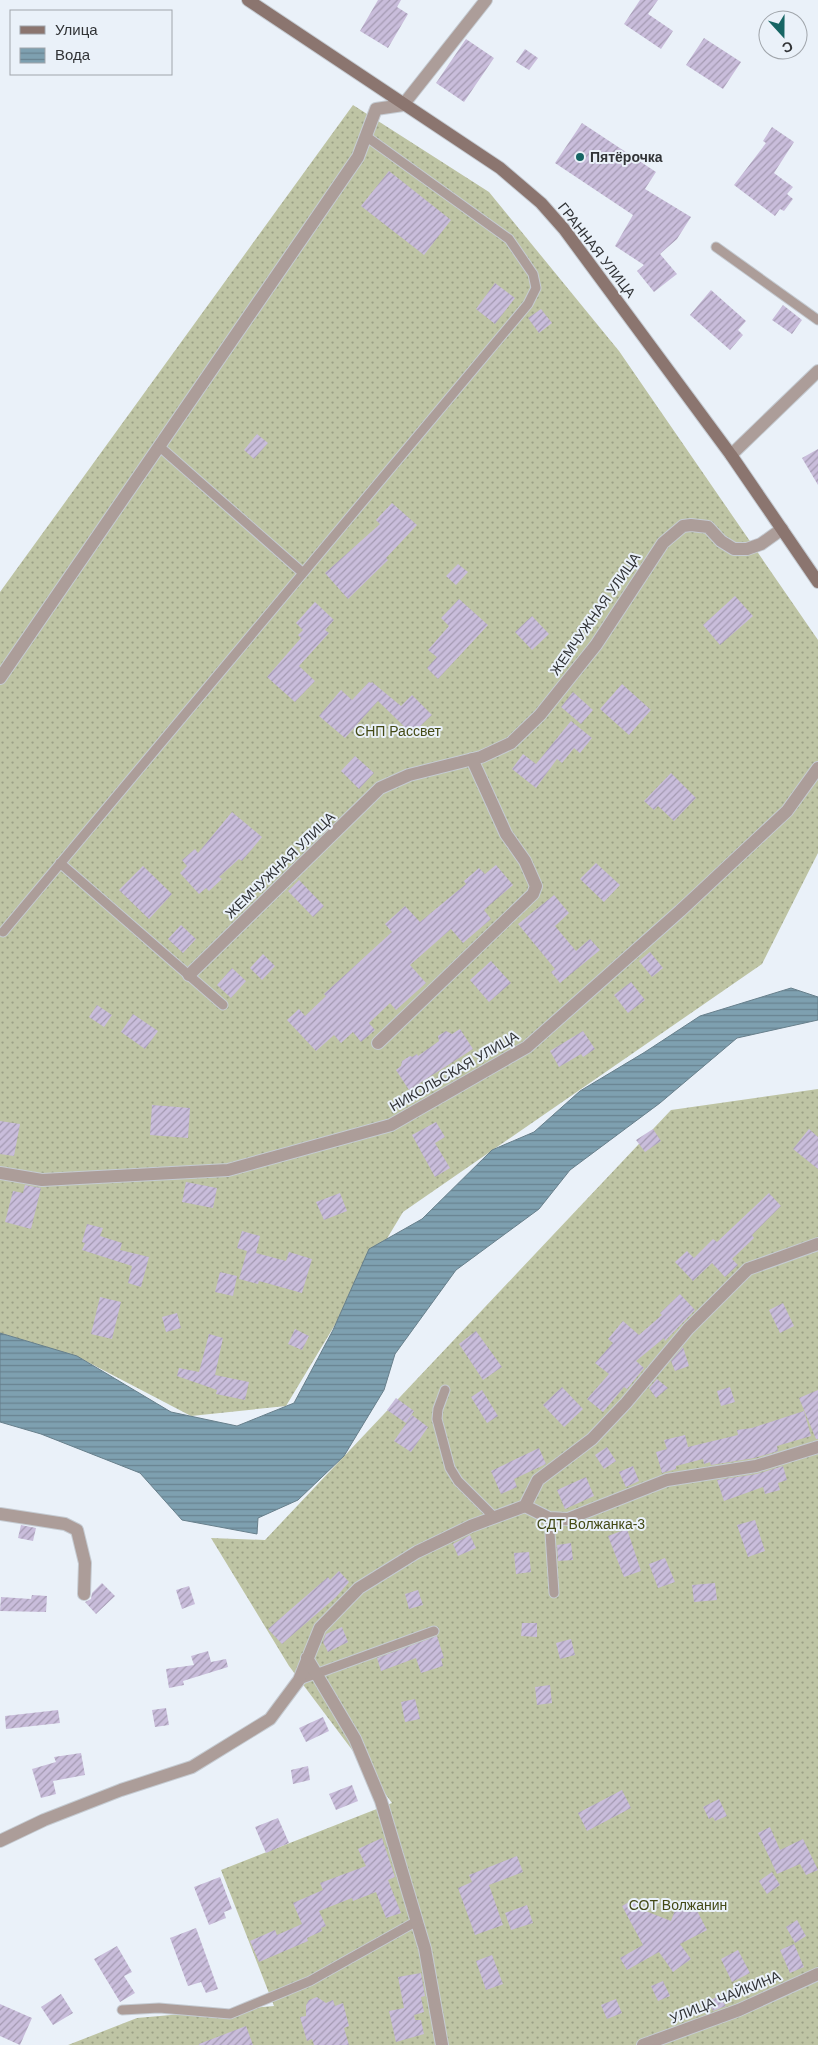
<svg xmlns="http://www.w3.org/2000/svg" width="818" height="2045" font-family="Helvetica,sans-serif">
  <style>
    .garden { fill: url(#garden-dots) }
    .water { fill: url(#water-rules); stroke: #677f8b }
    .building { fill: url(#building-hatch) }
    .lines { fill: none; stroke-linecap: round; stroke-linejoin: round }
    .lane-casing { stroke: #c5cbd2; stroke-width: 11 }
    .street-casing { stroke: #c5cbd2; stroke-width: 14 }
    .secondary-casing { stroke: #c5cbd2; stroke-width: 14 }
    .lane { stroke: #ac9d99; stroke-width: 9 }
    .street { stroke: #ac9d99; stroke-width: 12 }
    .secondary { stroke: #8b756f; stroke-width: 12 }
    .poi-dot { fill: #166564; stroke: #eaf1f9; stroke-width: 2 }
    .labels { text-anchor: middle; stroke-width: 4; stroke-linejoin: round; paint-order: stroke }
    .poi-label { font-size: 14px; font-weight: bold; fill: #313336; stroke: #eaf1f9; text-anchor: start }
    .street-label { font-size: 14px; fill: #313336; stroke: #eaf1f9 }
    .park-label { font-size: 14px; fill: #434915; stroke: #eaf1f9 }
  </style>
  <defs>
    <pattern id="garden-dots" width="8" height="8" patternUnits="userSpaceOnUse" patternTransform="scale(1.25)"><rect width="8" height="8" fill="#bec4a4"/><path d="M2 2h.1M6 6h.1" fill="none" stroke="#9ba086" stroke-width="1.8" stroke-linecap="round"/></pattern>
    <pattern id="water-rules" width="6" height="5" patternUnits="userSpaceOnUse" patternTransform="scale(1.25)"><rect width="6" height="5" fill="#7ea0b0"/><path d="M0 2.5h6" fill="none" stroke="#688390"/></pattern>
    <pattern id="building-hatch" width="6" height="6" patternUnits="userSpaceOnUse" patternTransform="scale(1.25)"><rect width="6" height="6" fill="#c9bddb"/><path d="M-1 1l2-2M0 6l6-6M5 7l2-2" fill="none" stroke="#a49ab2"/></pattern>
  </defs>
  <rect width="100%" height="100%" fill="#eaf1f9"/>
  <!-- garden -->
  <path class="garden" d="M353,105L489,192L619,351L818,640V853L762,964L403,1212L286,1406L191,1416L80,1358L0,1333V592Z
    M818,1089V2045H68L137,2018L274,2006L221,1870L392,1803L289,1666L211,1538L265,1540L671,1110Z"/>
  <!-- water -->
  <path class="water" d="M791,988L818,997V1020L737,1038L660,1103L570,1170L539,1209L456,1270L395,1354L384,1390L344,1456L298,1500L258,1518L257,1534L182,1520L140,1473L41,1434L0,1422V1333L77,1356L171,1412L237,1426L294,1403L333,1330L369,1249L422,1219L492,1150L534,1132L580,1091L645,1052L700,1016Z"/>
  <!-- building -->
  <path class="building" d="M378,0H401L397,7L408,14L388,48L360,31Z
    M640,0H658L648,14L673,31L661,49L624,24Z
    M704,38L741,62L723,89L686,65Z
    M466,39L494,58L464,102L436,83Z
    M525,49L538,58L529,70L516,62Z
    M582,123L656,172L645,189L691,217L677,239L660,254L677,274L654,292L637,271L644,265L615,246L633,215L555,163Z
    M772,127L794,142L774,173L793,187L787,194L793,199L784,211L780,209L775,216L734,185L766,143L763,141Z
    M389,171L451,220L424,255L361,206Z
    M495,283L515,298L495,324L476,309Z
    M711,290L746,321L738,330L743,335L730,350L690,315Z
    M783,305L802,320L792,334L772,320Z
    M541,309L552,323L539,333L528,318Z
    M257,434L268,443L254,459L244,450Z
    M818,449V485L802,458Z
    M392,503L417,525L386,558L388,560L348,599L325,573L380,524L376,520Z
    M458,564L468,572L456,585L446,576Z
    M735,596L753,616L720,645L703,625Z
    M459,599L488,625L438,679L427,668L437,657L428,650L449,626L441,618Z
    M315,602L334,620L325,630L329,633L299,666L315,681L295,702L267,677L301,638L298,635L303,630L296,623Z
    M532,616L549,634L532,650L515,632Z
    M369,682L371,683L372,682L401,706L412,695L432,715L412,734L378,701L345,738L319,716L341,690L352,700Z
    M622,684L651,710L629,735L600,709Z
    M573,692L593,710L581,724L561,707Z
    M571,721L592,738L580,753L574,748L562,763L557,759L536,788L512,769L523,754L536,764Z
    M355,756L374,773L359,789L341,771Z
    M671,773L696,798L674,821L658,806L654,810L644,801Z
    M232,812L262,837L242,861L239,859L219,877L222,879L209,891L206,888L199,894L180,873L187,866L182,860L195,849L198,853Z
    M596,863L620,885L604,902L580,879Z
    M496,865L513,885L484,910L491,919L463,943L451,929L410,965L426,983L396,1010L390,1003L369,1023L375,1030L361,1042L353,1032L341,1043L334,1035L316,1051L287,1020L299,1009L305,1016L326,996L324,994L392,932L385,924L405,906L420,922L466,884L464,881L479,868L485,874Z
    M143,866L172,894L149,919L119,890Z
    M299,880L324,906L313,917L288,891Z
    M554,895L569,913L555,926L576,951L590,939L600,950L560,983L551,972L555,969L518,924Z
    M181,925L196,939L183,953L168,939Z
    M650,952L663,968L652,977L639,961Z
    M263,954L275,966L262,980L250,968Z
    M491,961L511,983L489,1002L470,980Z
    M232,968L246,981L231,998L217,985Z
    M631,982L645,1000L628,1013L614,995Z
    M97,1005L112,1015L104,1027L89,1017Z
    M133,1014L158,1031L145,1049L121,1032Z
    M460,1029L473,1049L409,1090L396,1070L401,1066L402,1061L410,1056L412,1057L417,1054L418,1056L439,1041L438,1036L446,1031L452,1034Z
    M583,1031L595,1049L583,1057L581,1054L559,1067L550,1051Z
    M152,1105L190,1108L188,1138L150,1135Z
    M0,1121L20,1124L14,1156L0,1154Z
    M436,1122L445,1137L435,1143L450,1168L435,1177L412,1135Z
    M653,1129L661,1141L645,1152L636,1140Z
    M809,1129L818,1137V1169L793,1149Z
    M186,1182L217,1188L213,1208L182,1202Z
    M25,1185L41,1188L31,1229L5,1222L13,1191L23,1193Z
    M340,1193L347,1211L324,1220L316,1202Z
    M769,1193L781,1206L752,1235L754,1238L732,1259L738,1265L725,1277L712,1263L693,1281L675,1262L687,1251L694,1258L713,1239L717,1242Z
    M87,1224L103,1228L100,1236L122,1243L120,1250L149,1257L141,1287L128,1283L132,1266L82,1250L85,1243L82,1242Z
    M242,1231L260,1236L256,1253L286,1261L289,1252L312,1259L302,1293L259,1281L258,1284L239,1279L247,1251L237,1248Z
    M220,1272L237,1276L233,1296L215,1292Z
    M680,1294L695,1310L665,1341L664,1338L636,1361L644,1368L627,1389L624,1387L603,1412L587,1399L609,1374L595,1363L613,1343L608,1339L623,1321L639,1335L662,1315L660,1313Z
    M100,1297L121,1302L112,1339L91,1334Z
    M783,1303L794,1326L780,1333L769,1310Z
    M177,1313L181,1328L166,1332L162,1317Z
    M295,1329L309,1336L302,1350L288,1344Z
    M476,1331L502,1367L483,1380L459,1344Z
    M209,1334L223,1338L215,1375L249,1382L245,1400L216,1394L217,1390L177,1376L179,1368L199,1372Z
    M683,1347L689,1366L675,1371L671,1361Z
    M657,1379L668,1388L656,1398L649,1388Z
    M562,1387L583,1409L564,1427L543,1405Z
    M730,1387L735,1402L721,1406L717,1391Z
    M482,1390L498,1416L487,1423L471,1397Z
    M818,1390V1439H816L799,1398Z
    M396,1398L414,1411L406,1423L387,1410Z
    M804,1411L811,1436L777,1446L778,1451L754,1458L711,1465L710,1462L704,1464L703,1459L676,1466V1469L662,1473L656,1452L667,1449L664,1440L685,1435L688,1447L738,1435L737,1430L752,1428Z
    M412,1415L428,1427L411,1452L394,1441Z
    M607,1447L616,1461L604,1469L595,1455Z
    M539,1448L546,1464L514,1479L517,1487L501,1494L491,1471Z
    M633,1466L639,1481L626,1487L619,1472Z
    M783,1466L787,1480L778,1483L780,1490L765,1494L763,1487L724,1501L717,1480L757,1474Z
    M586,1477L594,1496L565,1509L557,1490Z
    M755,1520L765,1551L748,1557L737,1525Z
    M21,1525L36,1528L33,1541L18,1538Z
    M627,1529L641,1571L624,1577L608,1536Z
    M470,1535L476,1548L458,1556L453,1544Z
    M571,1543L573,1560L558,1561L557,1545Z
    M529,1552L531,1572L516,1574L514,1553Z
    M665,1558L675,1582L658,1588L649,1564Z
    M339,1571L349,1582L336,1597L282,1644L268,1629L328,1577L330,1580Z
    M102,1583L115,1596L96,1614L85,1602L91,1599L92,1593Z
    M715,1583L717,1600L694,1602L692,1585Z
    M189,1586L195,1604L182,1609L176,1590Z
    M418,1590L423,1605L409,1609L405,1594Z
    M32,1595L47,1596L46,1612L0,1611L1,1597L31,1599Z
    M522,1623H537V1637L521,1636Z
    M342,1627L348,1642L328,1652L323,1642L326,1634Z
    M437,1636L444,1658L441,1659L443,1666L421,1673L416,1658L381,1671L377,1658Z
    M571,1639L575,1655L560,1659L556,1643Z
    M208,1651L211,1662L226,1659L228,1667L183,1681L184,1685L169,1688L166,1669L194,1665L191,1656Z
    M550,1685L552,1703L537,1705L535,1687Z
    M415,1699L420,1719L405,1722L401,1702Z
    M166,1708L169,1725L155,1727L152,1710Z
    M58,1710L60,1723L6,1729L5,1716Z
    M323,1717L329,1731L306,1742L299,1728Z
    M81,1753L85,1775L53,1781L56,1794L41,1798L32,1769L56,1762L54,1757Z
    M308,1766L310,1780L293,1784L291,1770Z
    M352,1785L358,1801L336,1810L329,1794Z
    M622,1790L631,1808L587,1831L578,1813Z
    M719,1799L727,1816L715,1821L713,1817L709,1819L703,1807Z
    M278,1818L289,1843L266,1853L255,1827Z
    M770,1827L780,1850L803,1839L818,1870L806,1875L800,1864L777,1874L758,1833Z
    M382,1838L395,1877L388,1880L401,1913L386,1918L376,1892L353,1901L352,1898L319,1911L326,1926L321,1928L322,1931L307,1938L308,1941L259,1962L250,1941L275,1930L277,1935L302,1924L293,1903L323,1890L320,1883L366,1866L358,1849Z
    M517,1856L523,1872L489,1885L503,1925L475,1935L458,1888L472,1882L469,1875Z
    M772,1872L780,1885L767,1894L759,1881Z
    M220,1877L232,1909L224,1912L226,1918L209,1925L194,1887Z
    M636,1898L643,1910L671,1921L676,1907L691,1899L707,1930L680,1944L691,1959L673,1972L659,1952L627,1970L620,1958L643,1945L622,1906Z
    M527,1905L533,1923L511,1930L505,1913Z
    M797,1920L806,1936L795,1943L786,1927Z
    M196,1928L218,1989L206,1993L201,1982L188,1986L170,1938Z
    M794,1944L804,1967L790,1973L780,1950Z
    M117,1946L132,1972L124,1976L135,1993L120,2002L94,1959Z
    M738,1950L750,1973L732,1982L721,1959Z
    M492,1955L503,1984L486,1990L476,1961Z
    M421,1973L425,1996L421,1997L424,2012L414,2015L415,2020H421L424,2034L396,2042L389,2011L404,2008L398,1977Z
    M663,1981L670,1996L658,2001L651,1986Z
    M61,1994L73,2013L53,2025L41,2007Z
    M719,1996L726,2006L713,2011L708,2001Z
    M317,1997L326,2003L333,2000L335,2006L343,2003L349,2026L344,2028L349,2045H314L312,2039L307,2041L300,2017L306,2016V2005L309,2000Z
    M616,1999L622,2013L607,2019L601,2005Z
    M0,2004L32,2018L20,2045L0,2036Z
    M246,2026L253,2045H199V2044Z"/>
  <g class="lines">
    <!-- lane casing -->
    <g class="lane-casing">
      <path id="lane" d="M716,247L818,320
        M160,447L303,573
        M60,863L223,1005
        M3,932L528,304L536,288L533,274L509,239L367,137
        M445,1390L438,1409L437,1419L450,1468L458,1481L494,1517
        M549,1518L554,1593
        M299,1680L434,1631
        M122,2010L159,2008L230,2014L310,1981L417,1921"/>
    </g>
    <!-- street casing -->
    <g class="street-casing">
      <path id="street" d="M731,455L818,371
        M0,678L358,157L376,109L403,105L486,0
        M189,975L380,788L409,775L481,757L511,743L540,715L596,645L663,543L683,526L691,525L708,527L721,541L734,549H747L761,544L782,529
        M378,1043L533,894L536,886L525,861L506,834L472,759
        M0,1173L42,1180L228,1170L391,1125L527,1047L680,911L787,811L818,768
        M525,1506L549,1518L568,1519L667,1480L756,1466L818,1447
        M0,1514L65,1524L77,1530L85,1563L84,1594
        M307,1658L355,1739L381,1801L425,1949L442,2045
        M0,1841L44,1820L121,1790L192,1767L270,1719L299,1680L320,1628L359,1588L417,1552L471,1526L525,1506L538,1480L592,1439L626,1403L688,1329L748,1269L818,1244
        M643,2045L739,2010L818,1974"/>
    </g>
    <!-- secondary casing -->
    <g class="secondary-casing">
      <path id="secondary" d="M248,0L500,168L541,203L564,229L731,455L818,582"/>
    </g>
    <!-- lane -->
    <use href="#lane" class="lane"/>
    <!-- street -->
    <use href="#street" class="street"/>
    <!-- secondary -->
    <use href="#secondary" class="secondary"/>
  </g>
  <!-- markers -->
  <circle class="poi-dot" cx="580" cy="157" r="5"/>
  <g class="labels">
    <!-- poi labels -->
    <g class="poi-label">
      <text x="590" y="162">Пятёрочка</text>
    </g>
    <!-- street labels -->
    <g class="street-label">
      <text transform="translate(597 250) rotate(52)" y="5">ГРАННАЯ УЛИЦА</text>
      <text transform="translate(595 614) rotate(-55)" y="5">ЖЕМЧУЖНАЯ УЛИЦА</text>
      <text transform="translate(280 865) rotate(-44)" y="5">ЖЕМЧУЖНАЯ УЛИЦА</text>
      <text transform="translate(454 1071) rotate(-30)" y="5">НИКОЛЬСКАЯ УЛИЦА</text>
      <text transform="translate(725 1997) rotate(-22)" y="5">УЛИЦА ЧАЙКИНА</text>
    </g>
    <!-- park labels -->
    <g class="park-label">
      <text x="398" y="736">СНП Рассвет</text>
      <text x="591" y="1529">СДТ Волжанка-3</text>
      <text x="678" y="1910">СОТ Волжанин</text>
    </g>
  </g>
  <!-- legend -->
  <rect x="10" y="10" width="162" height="65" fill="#eaf1f9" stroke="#a0a5ab"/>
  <rect x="20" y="26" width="25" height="8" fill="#8b756f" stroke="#a0a5ab"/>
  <text x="55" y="35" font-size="15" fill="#313336">Улица</text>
  <rect x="20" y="48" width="25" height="15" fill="url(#water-rules)" stroke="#a0a5ab"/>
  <text x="55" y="60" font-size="15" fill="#313336">Вода</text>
  <!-- north arrow -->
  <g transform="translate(783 35) rotate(159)"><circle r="24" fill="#eaf1f9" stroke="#a0a5ab"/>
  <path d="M0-4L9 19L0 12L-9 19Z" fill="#166564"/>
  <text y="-8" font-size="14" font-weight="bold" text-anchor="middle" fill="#313336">С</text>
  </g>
</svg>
